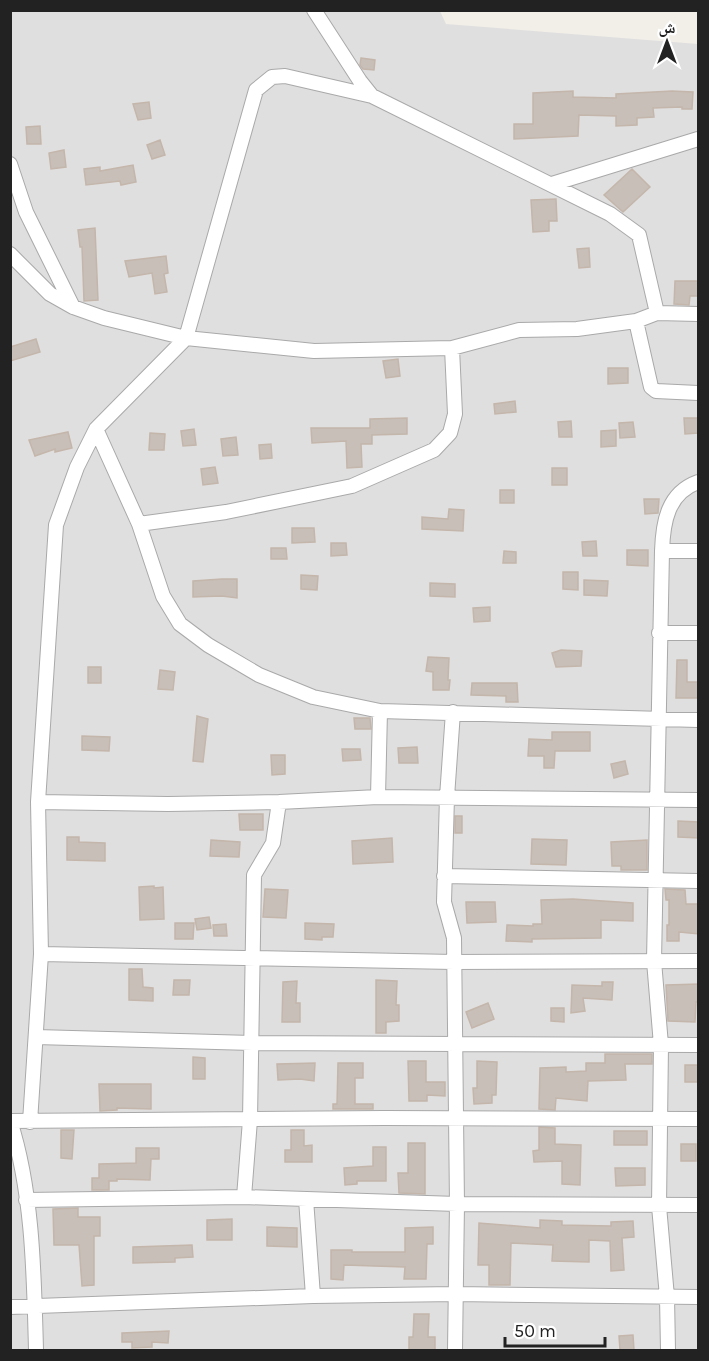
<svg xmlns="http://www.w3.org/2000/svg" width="709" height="1361" font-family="Karla,'Noto Naskh Arabic',sans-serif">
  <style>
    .residential { fill: #e0dfdf }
    .building { fill: #c7bfb8; stroke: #c4b6ab; stroke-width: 1.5 }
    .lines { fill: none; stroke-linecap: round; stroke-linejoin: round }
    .street-casing { stroke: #a9a9a9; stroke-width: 16 }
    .street { stroke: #fff; stroke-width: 14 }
  </style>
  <rect width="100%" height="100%" fill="#f2efe9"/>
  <!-- residential -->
  <path class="residential" d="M10,11H440L446,24L698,44V1350H11Z"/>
  <!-- building -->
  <path class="building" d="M361,58L375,60L374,70L363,69L360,65Z
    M573,91V97L616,98V94L672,91L693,92L692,109H682V107L653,108L654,117L637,118V125L616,126V116L579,115L578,136L514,139V124H533V93Z
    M149,102L151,118L138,120L133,104Z
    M40,126L41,144H27L26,127Z
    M160,140L165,155L152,159L147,145Z
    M64,150L66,167L51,169L49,153Z
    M133,165L136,182L121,185L120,181L86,185L84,169L100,167V171Z
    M632,169L650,187L623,212L604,195Z
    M556,199L557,221H549V231L533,232L531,200Z
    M95,228L98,300L84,301L82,247H80L78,230Z
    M589,248L590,267L579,268L577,249Z
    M166,256L168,273L164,274L167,292L155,294L152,273L129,277L125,261Z
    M675,281H699V296H690L689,305L674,304Z
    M36,339L40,352L10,361V347Z
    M398,359L400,376L386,378L383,361Z
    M608,368H628V383L608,384Z
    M515,401L516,412L495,414L494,404Z
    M407,418V434L372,435V444H361L362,467L347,468L346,441L312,443L311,428H370V419Z
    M684,418H698V433L685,434Z
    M571,421L572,437H559L558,422Z
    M633,422L635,437L620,438L619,423Z
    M194,429L196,445L183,446L181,431Z
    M616,430V446L601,447V431Z
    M68,432L72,448L55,452V449L35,456L29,440Z
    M150,433L165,434L164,450H149Z
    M236,437L238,455L223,456L221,439Z
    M271,444L272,458L260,459L259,445Z
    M215,467L218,483L203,485L201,469Z
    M552,468H567V485H552Z
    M500,490H514V503H500Z
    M644,499H659L658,513L645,514Z
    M449,509L464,510L463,531L422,529V517L448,519Z
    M292,528H314L315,542L292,543Z
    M596,541L597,556H583L582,542Z
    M331,543H346L347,555L331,556Z
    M271,548H286L287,559H271Z
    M627,550H648V566L627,565Z
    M504,551L516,552V563H503Z
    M563,572H578V590L563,589Z
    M301,575L318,576L317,590L301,589Z
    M222,579H237V598L222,596L193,597V581Z
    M584,580L608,581L607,596L584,595Z
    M430,583L455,584V597L430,596Z
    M490,607V621L474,622L473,608Z
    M561,650L582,651L581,666L556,667L552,653Z
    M428,657L449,658L448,680H450L449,690H433V672L426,671Z
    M677,660H687V682H699V698H676Z
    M88,667H101V683H88Z
    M160,670L175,672L173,690L158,689Z
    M472,683H517L518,702H506V696L471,695Z
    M197,716L208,719L203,762L193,761Z
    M354,718H370L371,729H355Z
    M552,732H590V751H555L554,768H544V756H528L529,739L552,740Z
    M82,736L110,737L109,751L82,750Z
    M417,747L418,763H399L398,748Z
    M342,749H360L361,760L343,761Z
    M271,755H285V774L272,775Z
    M625,761L628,774L614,778L611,764Z
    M239,814H263V830H240Z
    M455,816H462V833H455Z
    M678,821L699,822V838L678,837Z
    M67,837H79V842L105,843V861L67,860Z
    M392,838L393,862L353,864L352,841Z
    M532,839L567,840L566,865L531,864Z
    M211,840L240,842L239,857L210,856Z
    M647,840V870H621V866H612L611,842Z
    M154,886V888L163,887L164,919L140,920L139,887Z
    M265,889L288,890L286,918L263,917Z
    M665,889L685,890L686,904H699V934L679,932V941H667V925H669V900H666Z
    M573,899L633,903V921L601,920V938L532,939V942L506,941L507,925L533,926V924H542L541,900Z
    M466,902H495L496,922L467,923Z
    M209,917L211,928L197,930L195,919Z
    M175,923H194L193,939H175Z
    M305,923L334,924L333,937H322V940L305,939Z
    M226,924L227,936H214L213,925Z
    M129,969H142L143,987L153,988V1001L129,1000Z
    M174,980H190L189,995H173Z
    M376,980L397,981L396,1005H399V1021L386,1022V1033H376Z
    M297,981L296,1003H300V1022H282L283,982Z
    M602,982H613L612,1000L583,998L585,1011L571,1013L572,985L602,986Z
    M699,984V1002H696L695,1022L668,1021L666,985Z
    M488,1003L494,1019L472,1028L466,1012Z
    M551,1008H564V1022L551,1021Z
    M605,1054H652V1064H625L626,1080L588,1081L587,1101L556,1098L555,1110L539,1109L540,1068L566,1067V1072L586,1071V1063H605Z
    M193,1057L205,1058V1079H193Z
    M408,1061H426V1082H445V1096L427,1095V1101H409Z
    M477,1061L497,1062L496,1095H492V1103L474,1104L473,1088H477Z
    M315,1063L314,1081L300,1079L278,1080L277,1064Z
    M338,1063H363V1078H355V1104H373V1109H333V1104H337Z
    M685,1065H699V1082H685Z
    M99,1084H151V1109L117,1108V1110L100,1111Z
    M539,1127L555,1128V1144L581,1145L580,1185L562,1184V1161L534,1162L533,1151L539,1150Z
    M61,1130H74L72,1159L61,1158Z
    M291,1130H304V1146L312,1145V1162H285V1150H291Z
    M614,1131H647V1145H614Z
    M408,1143H425V1194L399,1193L398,1173H408Z
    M681,1144H696V1161H681Z
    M373,1147H386V1181H357V1184L345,1185L344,1168L373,1166Z
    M136,1148H159V1159H151L150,1180L117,1179V1181H109V1190H92V1178H99V1164L136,1163Z
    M615,1168H645V1185L616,1186Z
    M78,1208V1217H100V1236H94V1285L82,1286L79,1245H54L53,1209Z
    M232,1219V1240H207V1220Z
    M540,1220L562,1221V1225L611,1226V1222L633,1221L634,1237L622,1238L624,1270L611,1271L610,1241L589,1240V1262L552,1261L553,1245L511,1243L510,1285H489V1265H478L479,1223L540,1228Z
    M267,1227L297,1228V1247L267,1246Z
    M433,1227V1244H427L426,1279H404L405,1267L344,1265L343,1280L331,1279V1250H352V1252H405V1228Z
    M192,1245L193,1257L175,1258V1262L133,1263V1247Z
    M414,1314H429L428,1337H435V1350H409V1337H413Z
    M169,1331L168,1343L152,1342V1347L132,1348V1342H122V1333Z
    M633,1335L634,1350H620L619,1336Z"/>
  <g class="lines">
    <!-- street casing -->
    <g class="street-casing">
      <path id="street" d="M314,10L360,81L372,96
        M10,164L26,212L73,307
        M552,184L698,139
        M10,254L50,294L73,307L104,318L186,338L314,351L452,348L519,330L577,329L636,321L657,313L698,314
        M636,321L651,387L656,391L698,393
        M96,429L139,524L163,596L180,624L208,645L259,675L313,697L380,711L698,720
        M139,524L226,512L352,486L434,450L450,433L455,414L452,348
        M662,551H698
        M659,633H698
        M453,712L447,797L444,902L454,938L457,1204L455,1350
        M378,797L380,711
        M38,802L168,804L279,802L378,797L698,800
        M444,876L698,881
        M41,954L454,962L698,961
        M36,1037L252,1043L698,1045
        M10,1121L384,1118L698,1119
        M10,1121C33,1192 34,1276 36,1350
        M30,1122L41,954L38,802L56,525L77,467L96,429L186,338L256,90L272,77L285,76L372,96L610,214L639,235L657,313
        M244,1197L250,1120L254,875L273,843L279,802
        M306,1199L313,1296
        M26,1200L244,1197L457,1204L698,1205
        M10,1307L313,1296L455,1294L698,1297
        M668,1350L667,1297L659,1206L661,1045L654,961L662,551C663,521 668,493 698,482"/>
    </g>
    <!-- street -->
    <use href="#street" class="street"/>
  </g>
  <!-- border -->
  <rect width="709" height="1361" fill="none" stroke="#222222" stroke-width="24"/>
  <!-- north arrow -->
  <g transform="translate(667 42)" stroke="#ffffff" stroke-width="4.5" paint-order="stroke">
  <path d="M0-4.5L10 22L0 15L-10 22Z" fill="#222222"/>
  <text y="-9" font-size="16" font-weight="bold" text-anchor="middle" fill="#222222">ش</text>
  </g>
  <!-- scale -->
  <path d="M505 1337v9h100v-9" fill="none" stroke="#222222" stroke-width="3"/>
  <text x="514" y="1337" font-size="18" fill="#222222" stroke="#ffffff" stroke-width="4.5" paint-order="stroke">50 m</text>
</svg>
